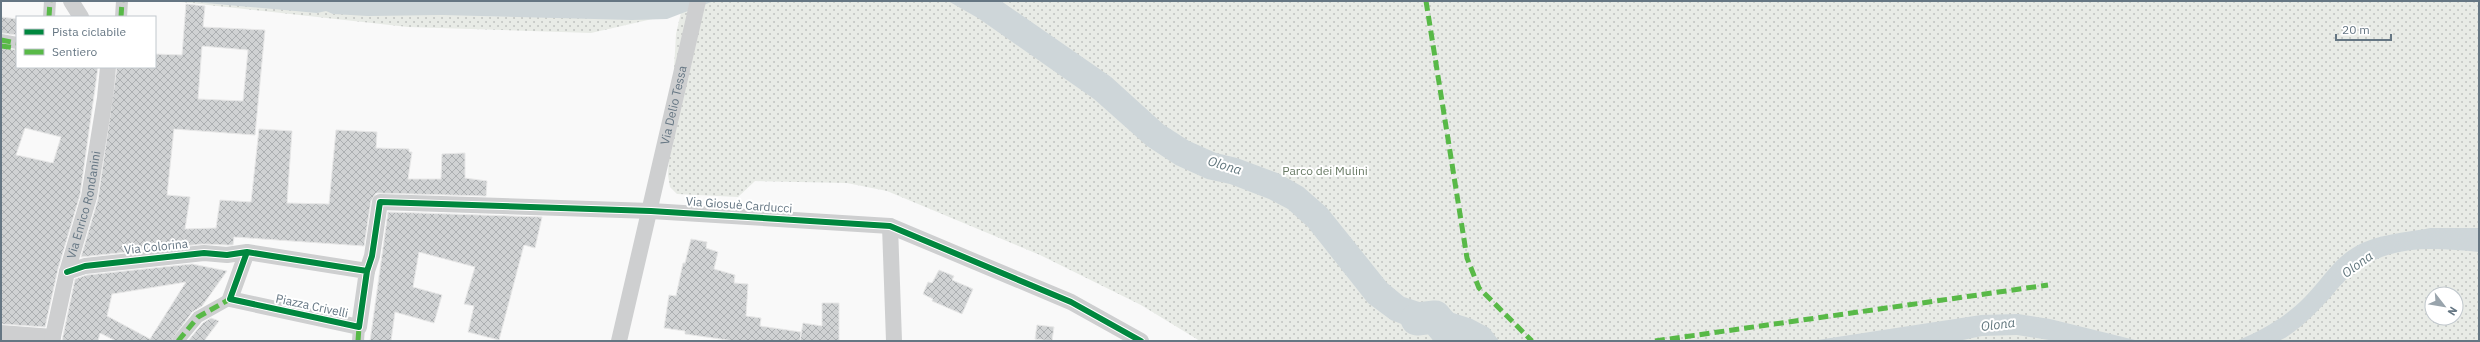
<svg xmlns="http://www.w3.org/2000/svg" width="2480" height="342" font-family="'IBM Plex Sans',sans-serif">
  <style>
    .park { fill: url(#park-dots); fill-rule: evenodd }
    .water { fill: #ced6d9 }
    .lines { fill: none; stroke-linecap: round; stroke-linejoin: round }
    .river { stroke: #ced6d9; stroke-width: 33 }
    .building { fill: url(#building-cross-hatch); stroke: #e8e8e8; fill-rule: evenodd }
    .pedestrian { stroke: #cecfd0; stroke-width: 12 }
    .minor { stroke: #cecfd0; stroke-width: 16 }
    .quiet { stroke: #58b947; stroke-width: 5; stroke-dasharray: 10 5; stroke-linecap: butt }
    .cycleway-casing { stroke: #fff; stroke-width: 8 }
    .cycleway { stroke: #00873e; stroke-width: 6 }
    .labels { text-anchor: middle; stroke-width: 4; stroke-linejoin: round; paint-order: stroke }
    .street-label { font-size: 12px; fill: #657683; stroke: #fff }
    .park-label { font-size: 12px; fill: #687a64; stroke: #fff }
    .water-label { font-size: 13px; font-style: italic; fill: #60757c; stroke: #fff }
  </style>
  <defs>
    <pattern id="park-dots" width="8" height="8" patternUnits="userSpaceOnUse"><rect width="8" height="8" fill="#e8ebe6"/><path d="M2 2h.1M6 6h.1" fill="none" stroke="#c0c3c0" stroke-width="1.8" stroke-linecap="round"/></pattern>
    <pattern id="building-cross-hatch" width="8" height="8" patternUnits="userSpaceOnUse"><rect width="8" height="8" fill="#d0d2d3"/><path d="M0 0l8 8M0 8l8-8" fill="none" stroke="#acafb1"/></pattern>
  </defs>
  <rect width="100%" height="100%" fill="#f9f9f9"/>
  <!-- park -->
  <path class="park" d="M171,1H2479V341H1200L1141,305L1040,255L887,191L847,183L755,181L738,197L677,194L670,187L668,175L676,34L682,8L670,15L591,33L408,27ZM2432,294H2456V318H2432Z"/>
  <!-- water -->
  <path class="water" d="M183,1H714L667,19L632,20L442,15L368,16L333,14L326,11L317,13Z
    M948,1H1001L1111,77L1164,125L1189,141L1216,153L1237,158L1280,174L1303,187L1327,208L1387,283L1404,297L1472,319L1489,328L1499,341H1464L1433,331L1412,328L1391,320L1368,303L1308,227L1288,209L1269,199L1230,184L1207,179L1176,165L1147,146L1094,99L978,18Z
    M2430,228H2479V252C2422,246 2372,244 2333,294C2322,307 2294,336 2278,341C2266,342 2248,341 2236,341C2261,331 2286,317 2305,297C2321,281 2333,260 2353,248C2375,234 2405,233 2430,228Z
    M2018,314L2050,319L2139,341H2055L2017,335L1982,336L1958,341H1811L1981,315Z"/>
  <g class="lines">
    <!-- river -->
    <path class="river" d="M1417,319L1435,317L1455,341"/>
  </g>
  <!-- building -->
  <path class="building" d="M186,4L205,6L203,27L265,30L255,135L174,129L167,195L190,197L185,229L216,228L220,200L251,202L259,129L292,131L287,203L329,204L336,130L377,132L376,148L409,149V152H412L408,179H441L442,154L465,153V178L487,181L486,196L376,193L371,201L364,246L234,237L233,245H227L203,244L81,257L98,199L117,67H155V54L182,55ZM202,46L248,50L243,101L198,99Z
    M1,17L17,19V35L1,33Z
    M1,48L17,50V67H98L80,195L58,269L45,327L1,324ZM25,128L61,137L53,163L16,155Z
    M388,212L542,217L535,248L524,245L499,340L468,332L474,306L464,304L475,267L419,252L413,287L442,295L434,323L395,312L391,341H370Z
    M691,239L707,242L706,248L718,252L714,269L735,275L734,283L748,284L746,316L761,318L760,326L801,332L800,341L803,323L822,326V303H839V341H735L685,334V331L664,328L669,295L676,296L683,263H685Z
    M192,264L227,271L202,306L192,312L171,341H116L100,333L98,341H62L75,279L87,275ZM186,282L150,339L107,316L112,294Z
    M939,270L954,276L952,280L973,289L962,314L932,301L933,299L923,294L928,282L932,283Z
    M211,318L219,321L204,341H188L203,323Z
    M1037,325L1054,327L1052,341L1035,339Z"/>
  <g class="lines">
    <!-- pedestrian -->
    <path class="pedestrian" d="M49,17L50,1
      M121,17L122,1
      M1,40L17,43
      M178,341L198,317L230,299
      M358,341L359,327"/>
    <!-- minor -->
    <g class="minor">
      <path d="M71,1L81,17"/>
      <path d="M890,226L894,341"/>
      <path d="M367,271L372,256L380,202L651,211L890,226L1071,302L1141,341"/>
      <path d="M67,272L85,266L204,253L227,255L247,252L367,271L359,327L230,299L247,252"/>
      <path d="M1,333L53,337"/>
      <path id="s1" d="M52,341L67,272L89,197L105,98L108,67"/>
      <path id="s2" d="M619,341L698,1"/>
    </g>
    <!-- quiet -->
    <path class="quiet" d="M1426,1L1467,258L1479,288L1532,341
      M49,17L50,1
      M121,17L122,1
      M1,40L17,43
      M1,46L17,48
      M178,341L198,317L230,299
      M358,341L359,327
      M1655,341L2048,285"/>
    <!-- cycleway casing -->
    <g class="cycleway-casing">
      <path id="cycleway" d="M367,271L372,256L380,202L651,211L890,226L1071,302L1141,341
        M67,272L85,266L204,253L227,255L247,252L367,271L359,327L230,299L247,252"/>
    </g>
    <!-- cycleway -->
    <use href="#cycleway" class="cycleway"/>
  </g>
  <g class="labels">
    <!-- street labels -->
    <g class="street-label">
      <text dy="4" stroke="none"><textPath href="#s2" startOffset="242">Via Delio Tessa</textPath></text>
      <text dy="4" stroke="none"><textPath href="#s1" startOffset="140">Via Enrico Rondanini</textPath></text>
      <text transform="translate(739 205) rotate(4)" y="4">Via Giosuè Carducci</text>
      <text transform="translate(156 247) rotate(-6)" y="4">Via Colorina</text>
      <text transform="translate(312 306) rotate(12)" y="4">Piazza Crivelli</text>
    </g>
    <!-- park labels -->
    <g class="park-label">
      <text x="1325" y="175">Parco dei Mulini</text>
    </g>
    <!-- water labels -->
    <g class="water-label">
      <text transform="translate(1225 165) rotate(17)" y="5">Olona</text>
      <text transform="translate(2357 264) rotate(-36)" y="5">Olona</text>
      <text transform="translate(1998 324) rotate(-7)" y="5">Olona</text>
    </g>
  </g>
  <!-- border -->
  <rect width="2480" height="342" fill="none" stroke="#657683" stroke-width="4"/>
  <!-- legend -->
  <rect x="16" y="16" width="140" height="52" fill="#ffffff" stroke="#c1c8cd"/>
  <rect x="24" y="29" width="20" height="6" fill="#00873e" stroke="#c1c8cd"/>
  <text x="52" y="36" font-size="12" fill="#657683">Pista ciclabile</text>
  <rect x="24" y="49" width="20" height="6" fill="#58b947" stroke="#c1c8cd"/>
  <text x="52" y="56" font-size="12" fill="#657683">Sentiero</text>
  <!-- north arrow -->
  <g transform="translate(2444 306) rotate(121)"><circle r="19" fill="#ffffff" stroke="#c1c8cd"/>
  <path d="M0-3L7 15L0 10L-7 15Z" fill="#99a4ac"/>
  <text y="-6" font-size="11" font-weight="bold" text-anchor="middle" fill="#657683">N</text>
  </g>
  <!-- scale -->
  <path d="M2336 34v6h55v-6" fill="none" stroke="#657683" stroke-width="2"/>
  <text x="2342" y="34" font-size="12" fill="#657683" stroke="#ffffff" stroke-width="3" paint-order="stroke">20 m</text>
</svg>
